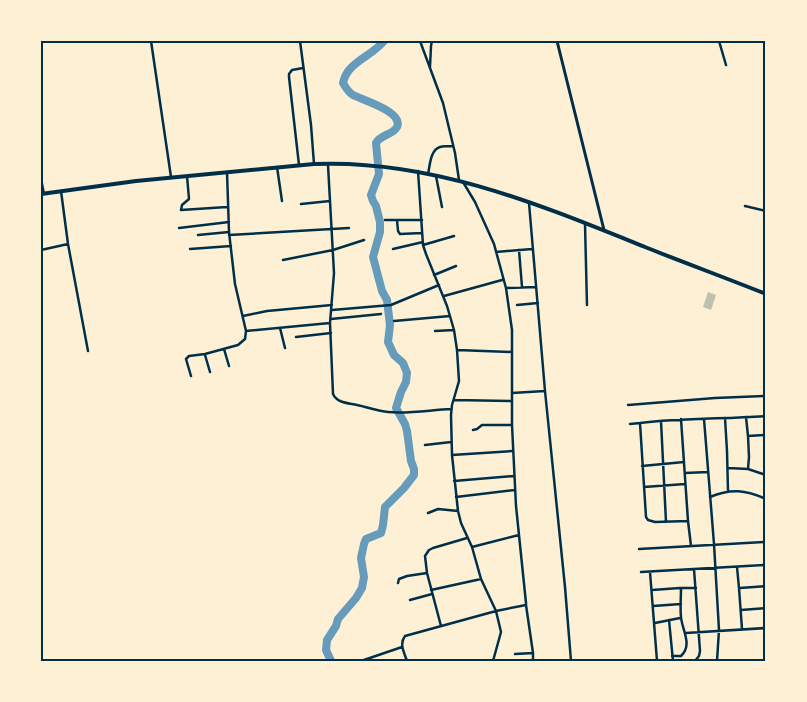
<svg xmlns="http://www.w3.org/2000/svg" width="807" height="702" font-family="Ubuntu,sans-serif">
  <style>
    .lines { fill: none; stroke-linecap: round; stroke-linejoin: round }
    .river { stroke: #669bbc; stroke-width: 8 }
    .building { fill: #bec0b2 }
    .minor { stroke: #003049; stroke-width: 2.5 }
    .tertiary { stroke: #003049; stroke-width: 3 }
    .primary { stroke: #003049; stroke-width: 4 }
    .neatline { fill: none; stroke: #003049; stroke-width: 2 }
  </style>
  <rect width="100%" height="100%" fill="#fdf0d5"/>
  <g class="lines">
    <!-- river -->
    <path class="river" d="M331,661L326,650L327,640L336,626L338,619L356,598L362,588L364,577L361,558L364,544L366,539L381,533L383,525L385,507L404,488L414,475V469L411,461L407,431L405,424L396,408L401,392L406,382L407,373L403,363L394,355L388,342L390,325L387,300L382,291L373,257L380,232V222L376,206L373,201L371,195L379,174L376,143C381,134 393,135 397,127C404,112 363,100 353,95C348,92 346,88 343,83C347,62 371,57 384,41"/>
  </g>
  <!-- building -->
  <path class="building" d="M708,292L716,295L711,310L703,307Z"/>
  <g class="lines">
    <!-- minor -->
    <path class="minor" d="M151,41L171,177
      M300,41L311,125L314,164
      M420,41L443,103L455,153L459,180
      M719,41L726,65
      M430,67L431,46L432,41
      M299,165L289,77V74L292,70L303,68
      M328,165L334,273L330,323L333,394C337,403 348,403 357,405C367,407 378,411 388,412C408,414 430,410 451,409
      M277,167L282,201
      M428,174C430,166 430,150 440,147C444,146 449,146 453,146
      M187,176L189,199L182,205L181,210L227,207
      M436,176L442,207
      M41,179L44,194
      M463,182L475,202L494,244L506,288L512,330V425L516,506L526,603V605L496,611L501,632L493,661
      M61,191L68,244L88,351
      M529,203L545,391L565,587L571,661
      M301,204L330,201
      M745,206L766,211
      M385,220H422
      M397,220L398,231L400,234L422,233
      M585,224L587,305
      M179,228L229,222
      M198,235L229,232
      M229,235L349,228
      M423,245L454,236
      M190,249L231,246
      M393,249L423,242
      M41,250L68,244
      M519,250L522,287
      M496,252L532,249
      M283,260L333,250L364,240
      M434,275L456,266
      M506,288L536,287
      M444,296L502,280
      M517,305L538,303
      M332,310L391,305L439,285
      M243,316L267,311L332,305
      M331,319L381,314
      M394,321L450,316
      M280,328L285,348
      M246,331L330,323
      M435,331L454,330
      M296,337L331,333
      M224,349L229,366
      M457,350L512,352
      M205,355L210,372
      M191,376L186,359L189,356L205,354L238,345L245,339L246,331L235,284L229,232L227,172
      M512,393L545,391
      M454,400L511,401
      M628,405L715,398L766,396
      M746,417L748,436
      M725,418L727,451L728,491
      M681,419L688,521L691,546
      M704,419L714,544L719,630L717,661
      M661,421L666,522
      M630,424L640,423
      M473,430L477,429L482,425H512
      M425,445L451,442
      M452,455L512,451
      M642,466L684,462
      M728,468L748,469L766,475
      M748,469L749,457L748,436L766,435
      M685,473L708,472
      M454,481L514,476
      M644,487L685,484
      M456,497L515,490
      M710,497C731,488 746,490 766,499
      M428,513L438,509L458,511
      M688,521L655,522L648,520L646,517L640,423C682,418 724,419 766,416
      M472,547L519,535
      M639,549L766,542
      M737,567L739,588L742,629
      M694,569L700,651L699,656L695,661
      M641,572L766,565
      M650,572L657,661
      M398,583L399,579L407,576L427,573
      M740,588L766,586
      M431,590L481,579
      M652,590L680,588
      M410,600L432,594
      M653,606L681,604
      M741,610L766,608
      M669,620L673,661
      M655,623L680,618
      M441,626L427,573L425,556L429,550L433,548L467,538
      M686,633L766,628
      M533,653V661
      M515,654L533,653L526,605
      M672,656H681C693,645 682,630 681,617C680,608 681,598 681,588H696
      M361,661L402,647
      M407,661C404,652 399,644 405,636L496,611L481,579L472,547L461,523L458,511L452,455L451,415L452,405L459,381L457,350L454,330L447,306L426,254L423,245L418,171"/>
    <!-- tertiary -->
    <path class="tertiary" d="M557,41L604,230"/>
    <!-- primary -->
    <path class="primary" d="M41,194L136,181L314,164C431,159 538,204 645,247C685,263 726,278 766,294"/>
  </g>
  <!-- border -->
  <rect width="807" height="702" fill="none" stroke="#fdf0d5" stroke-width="85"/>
  <rect x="42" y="42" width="722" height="618" class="neatline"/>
</svg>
